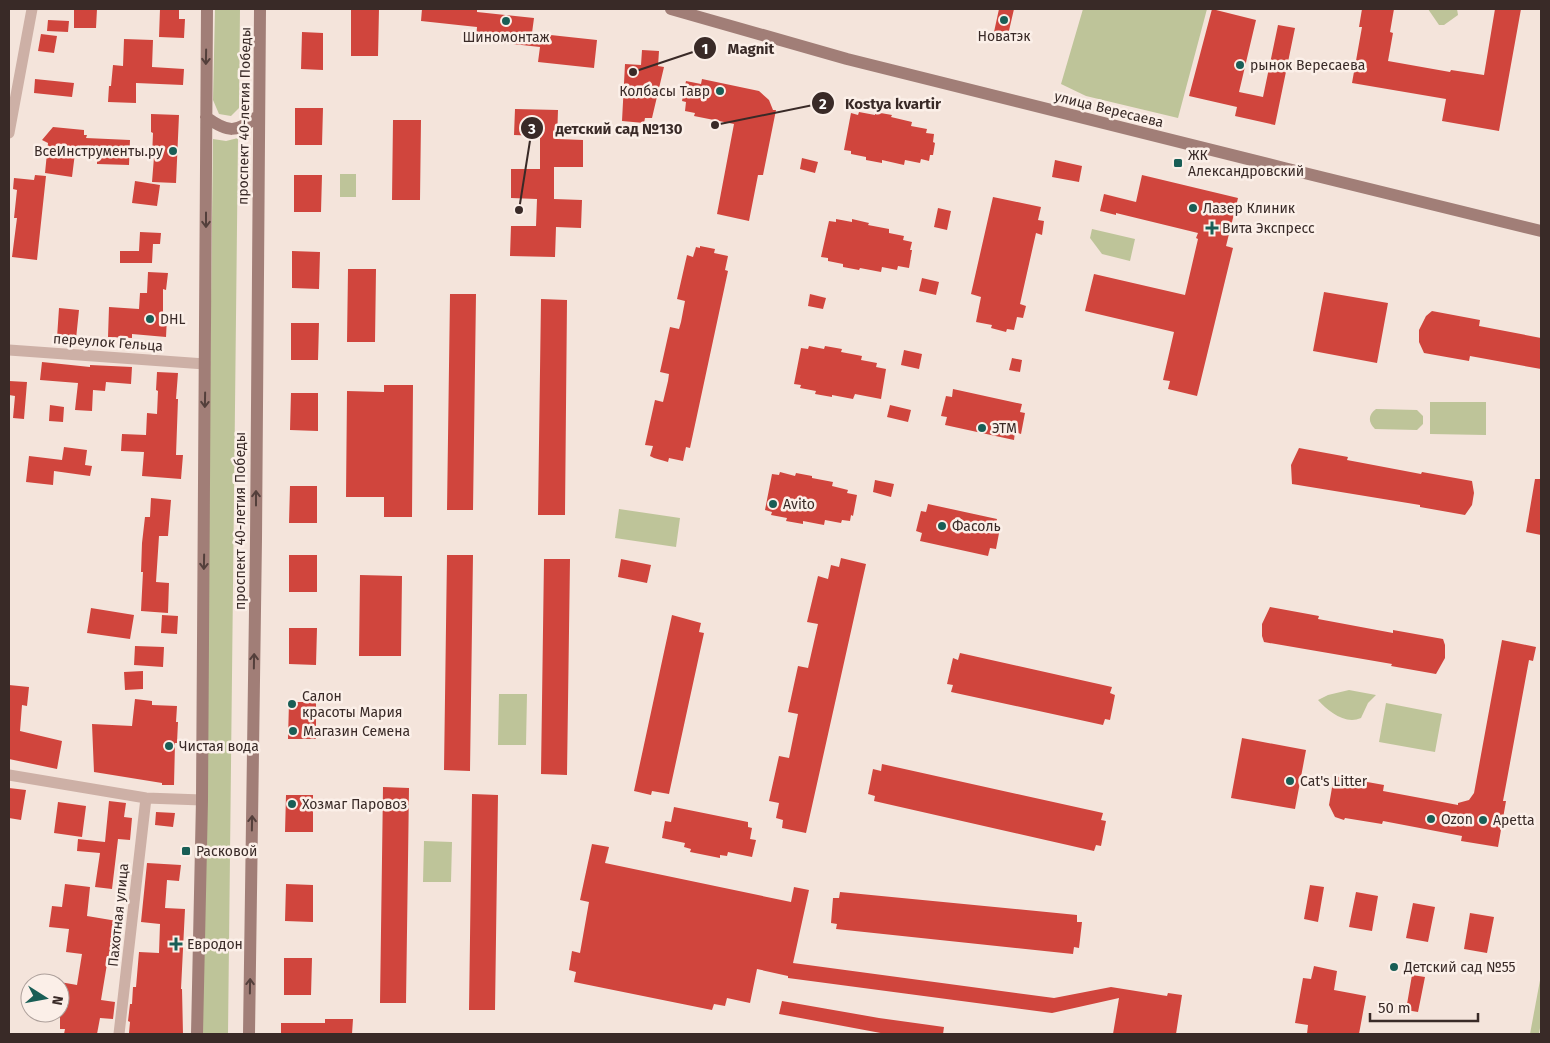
<svg xmlns="http://www.w3.org/2000/svg" width="1550" height="1043" font-family="'Fira Sans',sans-serif">
  <style>
    .green { fill: #bec499 }
    .building { fill: #d0453d }
    .lines { fill: none; stroke-linecap: round; stroke-linejoin: round }
    .minor { stroke: #cdb0a6; stroke-width: 11 }
    .secondary { stroke: #a17e77; stroke-width: 12 }
    .oneway { stroke: #533f3b }
    .poi-dot { fill: #195e56; stroke: #fbefe8; stroke-width: 2 }
    .labels { text-anchor: middle; stroke-width: 5; stroke-linejoin: round; paint-order: stroke }
    .poi-label { font-size: 14px; fill: #392a27; stroke: #fbefe8; text-anchor: start }
    .street-label { font-size: 14px; fill: #392a27; stroke: #fbefe8 }
    .leader { fill: none; stroke: #392a27; stroke-width: 2 }
    .callout-dot { fill: #392a27; stroke: #fbefe8; stroke-width: 2 }
    .mark-label { font-size: 15px; text-anchor: middle; font-weight: bold; fill: #fff }
    .callout-label { font-size: 15px; text-anchor: middle; font-weight: bold; fill: #392a27; stroke: #fbefe8; stroke-width: 5; stroke-linejoin: round; paint-order: stroke }
  </style>
  <rect width="100%" height="100%" fill="#f4e4db"/>
  <!-- green -->
  <path class="green" d="M215,9H240L239,108L231,116L219,114L213,100Z
    M1083,9H1207L1178,118L1086,96L1061,84Z
    M1428,9H1457L1458,15L1444,25H1439Z
    M238,138L228,1034H202L213,139L226,141Z
    M340,174H356V197H340Z
    M1092,229L1135,239L1130,261L1102,254L1090,238Z
    M1430,402H1486V435L1430,434Z
    M1376,409L1417,410L1423,416V424L1417,430L1375,429C1368,422 1368,415 1376,409Z
    M619,509L680,518L676,547L615,538Z
    M1349,690L1376,695L1368,703L1361,718C1345,725 1328,711 1318,700L1328,695Z
    M499,694H527L526,745H498Z
    M1386,703L1442,714L1435,752L1379,742Z
    M424,841L452,842L451,882H423Z
    M1541,975V1022L1539,1034H1530Z"/>
  <!-- building -->
  <path class="building" d="M74,9H97L96,28H74Z
    M160,9H179V19H185L184,38L159,37Z
    M351,9H379L378,56H351Z
    M422,9H477V12L534,18L532,33L597,40L594,68L538,62L540,47L476,40L477,27L421,21Z
    M999,9H1014L1008,35L994,32Z
    M1212,9L1256,20L1239,92L1263,97L1278,25L1295,28L1275,125L1235,116L1237,107L1189,96Z
    M1362,9H1394L1390,32L1393,33L1388,61L1450,72L1451,70L1484,75L1495,9H1521L1499,131L1442,121L1446,99L1352,83L1362,27H1359Z
    M48,20L69,21L68,32L47,31Z
    M302,32L323,33V70L301,69Z
    M41,34L57,36L54,53L38,51Z
    M124,39L153,40L152,67L184,69L183,85L136,83V103L108,102L109,86H111L113,65L123,66Z
    M642,50L659,51L658,66L664,67L652,118H645L644,123L622,121L625,64L641,65Z
    M35,79L74,83L72,97L34,93Z
    M702,79L759,91L769,100L773,110H776L763,175H758L749,221L717,214L734,124L694,116L695,113L685,111L686,102L682,101L686,81L701,84Z
    M295,108H323L322,145H295Z
    M515,109L558,110L557,139L583,140V167H554V199L582,200L581,228L556,227L555,257L510,256L511,226H536L537,199L511,198V169H540V136L514,135Z
    M859,112L875,115V112L892,115L891,117L912,122L911,126L927,129L926,133L934,134L933,142L935,143L933,155H930L929,161L921,159L920,163L905,160L904,165L882,160V163L866,160V157L851,154V151L844,150L851,113L858,115Z
    M151,114L179,115L176,183L152,182L154,157H152L153,133L151,132Z
    M393,120H421L420,200H392Z
    M53,127L84,130V135H87L86,138L130,140L129,165L97,164V156L75,153L72,177L45,173L48,143L42,140Z
    M802,158L818,162L815,173L800,169Z
    M1055,160L1082,166L1079,182L1052,177Z
    M35,175L46,176L37,260L12,257L17,218H14L17,190L13,189L14,178L34,180Z
    M294,175H322L321,212H294Z
    M1142,175L1238,198L1226,246L1233,248L1197,396L1168,389L1170,381L1163,380L1174,332L1085,311L1094,274L1185,295L1198,239L1196,238L1198,233L1116,213V215L1100,211L1104,194L1136,202Z
    M135,181L160,185L157,206L132,203Z
    M993,197L1041,207L1038,220L1044,221L1042,235L1036,233L1020,304L1026,306L1023,318L1017,317L1014,330L1007,329L1006,332L991,328L992,325L976,322L981,297L971,294Z
    M938,208L951,211L947,230L934,227Z
    M836,219L852,222V219L869,223L868,225L889,229V233L904,236L903,240L912,242L910,250H912L909,268L898,266L897,270L882,267L881,272L860,268L859,270L843,267V264L828,261V258L821,257L829,221L836,222Z
    M140,232L161,233L160,244H153L152,263H120V251H139Z
    M700,246L715,249L714,253L728,256L725,270L728,271L690,448L686,447L683,461L669,458L668,462L654,458L650,456L653,446L645,445L655,400L663,402L668,381L669,374L660,372L670,327L679,329L681,322L685,301L677,299L687,255L693,257L696,247L700,248Z
    M292,251L320,252L319,289L292,288Z
    M348,269H376L375,342H347Z
    M148,272L168,273L166,290L163,289V316L167,317L166,337L132,334V338L108,337L109,307L139,309L140,293H147Z
    M922,278L939,282L936,295L919,291Z
    M1324,292L1388,303L1377,363L1313,351Z
    M450,294H476L473,510H447Z
    M810,294L826,298L823,309L808,306Z
    M541,299L567,300L565,515H538Z
    M59,308L79,310L76,339L57,338Z
    M1432,311L1480,320L1479,326L1541,338V369L1470,356L1469,361L1424,353L1419,342V330L1426,316Z
    M291,323H319L318,360H291Z
    M809,346L824,349L825,346L842,349L841,352L862,356L861,360L877,363L876,367L886,369L881,399L855,394L853,399L832,395V397L815,394L816,391L800,388L801,385L794,384L801,348L808,349Z
    M904,350L922,354L919,369L901,365Z
    M1012,358L1022,360L1020,372L1009,370Z
    M42,362L90,367V365L132,367L131,384L106,382L105,391L93,390L92,411L75,410L78,383L40,380Z
    M157,372L178,373L176,399H178L176,455H183L181,479L142,476L144,452L121,451L122,434L146,435L147,413L157,414L158,391L156,390Z
    M9,381L27,382L24,419L13,418L15,396L9,395Z
    M384,385H413L412,517H384V497H346L347,391L384,392Z
    M953,389L1022,404L1020,412L1025,413L1021,434L1015,432L1014,440L945,425L947,417L941,416L946,396L952,397Z
    M291,393H318V431L290,430Z
    M50,405L64,407L63,422L49,421Z
    M890,405L911,410L908,422L887,417Z
    M64,447L87,450L85,465L92,466L90,476L54,471L53,485L26,482L29,456L62,460Z
    M1299,448L1348,457L1347,460L1421,474L1422,472L1472,481L1474,493L1472,505L1465,515L1420,507V505L1292,484L1291,465Z
    M780,472L795,476L796,473L812,476V478L833,482L832,486L848,490L847,493L857,495L853,516L851,515L850,521L842,520L841,523L825,520L824,525L803,521V524L786,521L787,518L771,515L772,512L765,510L772,474L779,475Z
    M1535,479H1541V535L1526,532Z
    M875,480L894,484L891,497L873,492Z
    M290,486H317V523H289Z
    M151,498L171,500L168,536H159L156,582L169,583L168,613L141,611L143,572H141L142,543L145,517H150Z
    M928,504L997,519L995,527L1000,528L996,549L990,548L988,556L920,541L922,533L916,531L921,511L926,512Z
    M289,555H317V592H289Z
    M447,555H473L470,771L444,770Z
    M841,558L866,564L806,833L782,828L783,820L776,818L779,803L769,801L779,756L789,758L798,714L788,712L798,666L808,668L818,624L807,622L818,576L828,579L831,565L839,567Z
    M544,559H570L567,775L541,774Z
    M621,559L651,565L647,583L618,577Z
    M360,575L402,576L401,656H359Z
    M1270,607L1319,616L1318,619L1393,633V630L1443,639L1445,645V658L1436,674L1391,666L1392,664L1264,642L1262,636V624Z
    M91,608L134,615L130,639L87,633Z
    M162,615L178,616L177,634L161,633Z
    M672,615L701,623L699,632L704,633L669,794L652,791L651,795L634,791Z
    M289,628H317L316,665L289,664Z
    M1502,640L1536,647L1533,661L1529,660L1503,801H1506L1498,847L1461,841L1462,836L1383,821L1382,824L1345,818L1344,820L1335,817L1329,805L1334,776L1384,785L1383,791L1458,805V803L1469,800L1474,793Z
    M135,646L164,647L163,667L134,665Z
    M960,653L1112,687L1110,693L1115,695L1110,720L1105,719L1103,725L951,692L953,685L947,684L953,658L958,660Z
    M143,671V689L125,690L124,672Z
    M9,685L29,687L27,706L22,705L20,731L62,741L57,769L9,759Z
    M135,699L152,701V705L177,706L176,722H178L177,743H175L174,785H162V783L94,772L92,724L132,726Z
    M289,702H316V739H288Z
    M1242,738L1306,750L1295,809L1231,798Z
    M882,764L1103,813L1101,820L1106,821L1101,846L1096,845L1094,851L874,801L875,796L868,794L873,769L881,771Z
    M383,787L409,788L406,1003H380Z
    M9,788L26,790L21,820L9,818Z
    M472,794L498,795L495,1010H469Z
    M286,795H313V832H285Z
    M109,801L126,803L124,817L132,818L130,840L118,839L112,889L95,887L100,853L77,851L78,839L105,842Z
    M58,802L86,806L82,837L54,833Z
    M674,807L748,822V827L752,828L750,839L756,840L752,857L728,852L727,856L720,855V858L690,852L691,849L684,847L685,843L662,838L665,821L671,822Z
    M156,812L175,813L173,827L155,825Z
    M592,844L609,847L605,863L791,902L794,887L809,890L793,963L1054,998L1111,987L1167,996L1168,993L1182,995L1176,1034H1113L1119,998L1052,1013L788,978V976L757,969L750,1003L727,998L725,1006L714,1004L712,1010L574,982L576,972L569,970L572,951L580,953L589,902L580,900Z
    M147,863L181,865L179,881L167,880L165,908L185,909L181,989H182L183,1034L129,1033L130,1022L128,1021L130,1004H132L133,987H136L139,952L159,953L160,924L141,922Z
    M65,884L90,887L87,916L123,922L120,944L112,943L110,958H108L101,1000L115,1002L113,1019L100,1018L97,1034H64L65,1029H60V982L77,985L82,954L66,952L69,929L49,927L52,906L62,907Z
    M286,884L313,885V922L285,921Z
    M1310,885L1324,887L1318,922L1304,919Z
    M840,892L1077,915V922H1082L1079,948L1074,947L1073,954L836,929L837,924L831,923L833,898H839Z
    M1356,892L1378,896L1372,931L1349,927Z
    M1413,903L1435,907L1428,942L1406,938Z
    M1470,913L1494,917L1487,953L1464,949Z
    M284,958H312L311,995H284Z
    M1314,966L1337,971L1334,990L1366,996L1359,1034H1307L1308,1025L1295,1023L1303,978L1311,979Z
    M1412,975L1425,977L1418,1012L1406,1010Z
    M782,1001L879,1018L944,1027L943,1034H886L779,1014Z
    M325,1019H353L352,1034H281V1023H325Z"/>
  <g class="lines">
    <!-- minor -->
    <path class="minor" d="M9,133L32,9
      M9,350L205,364
      M9,775L146,798L202,800
      M119,1034L146,798"/>
    <!-- secondary -->
    <path class="secondary" d="M671,9L847,59L1284,168L1541,231
      M206,117C228,133 236,133 258,116
      M197,1034L202,800L207,9
      M249,1034L256,539L260,9"/>
  </g>
  <!-- one-way arrows -->
  <defs><path id="oneway-shaft" d="M-6 0H5M1.5-3L5.5 0L1.5 3" fill="none" stroke-width="1.6" stroke-linecap="round" stroke-linejoin="round" transform="scale(1.25)"/></defs>
  <g class="oneway">
    <use href="#oneway-shaft" transform="translate(206 57) rotate(91)"/>
    <use href="#oneway-shaft" transform="translate(206 220) rotate(90)"/>
    <use href="#oneway-shaft" transform="translate(205 400) rotate(91)"/>
    <use href="#oneway-shaft" transform="translate(256 498) rotate(-90)"/>
    <use href="#oneway-shaft" transform="translate(204 562) rotate(91)"/>
    <use href="#oneway-shaft" transform="translate(254 661) rotate(-89)"/>
    <use href="#oneway-shaft" transform="translate(252 823) rotate(-89)"/>
    <use href="#oneway-shaft" transform="translate(250 986) rotate(-89)"/>
  </g>
  <!-- markers -->
  <g class="poi-dot">
    <circle cx="1004" cy="20" r="5"/>
    <circle cx="506" cy="21" r="5"/>
    <circle cx="1240" cy="65" r="5"/>
    <circle cx="720" cy="91" r="5"/>
    <circle cx="173" cy="151" r="5"/>
    <rect x="1173" y="158" width="10" height="10" rx="2.5"/>
    <circle cx="1193" cy="208" r="5"/>
    <path d="M1209.5 220.5h5v5h5v5h-5v5h-5v-5h-5v-5h5z"/>
    <circle cx="150" cy="319" r="5"/>
    <circle cx="982" cy="428" r="5"/>
    <circle cx="773" cy="504" r="5"/>
    <circle cx="942" cy="526" r="5"/>
    <circle cx="292" cy="704" r="5"/>
    <circle cx="293" cy="731" r="5"/>
    <circle cx="169" cy="746" r="5"/>
    <circle cx="1290" cy="781" r="5"/>
    <circle cx="292" cy="804" r="5"/>
    <circle cx="1431" cy="819" r="5"/>
    <circle cx="1483" cy="820" r="5"/>
    <rect x="181" y="846" width="10" height="10" rx="2.5"/>
    <path d="M173.5 936.5h5v5h5v5h-5v5h-5v-5h-5v-5h5z"/>
    <circle cx="1394" cy="967" r="5"/>
  </g>
  <g class="labels">
    <!-- poi labels -->
    <g class="poi-label">
      <text x="1004" y="41" text-anchor="middle">Новатэк</text>
      <text x="506" y="42" text-anchor="middle">Шиномонтаж</text>
      <text x="1250" y="70">рынок Вересаева</text>
      <text x="710" y="96" text-anchor="end">Колбасы Тавр</text>
      <text x="163" y="156" text-anchor="end">ВсеИнструменты.ру</text>
      <text x="1188" y="160">ЖК<tspan x="1188" dy="16">Александровский</tspan></text>
      <text x="1203" y="213">Лазер Клиник</text>
      <text x="1222" y="233">Вита Экспресс</text>
      <text x="160" y="324">DHL</text>
      <text x="992" y="433">ЭТМ</text>
      <text x="783" y="509">Avito</text>
      <text x="952" y="531">Фасоль</text>
      <text x="302" y="701">Салон<tspan x="302" dy="16">красоты Мария</tspan></text>
      <text x="303" y="736">Магазин Семена</text>
      <text x="179" y="751">Чистая вода</text>
      <text x="1300" y="786">Cat's Litter</text>
      <text x="302" y="809">Хозмаг Паровоз</text>
      <text x="1441" y="824">Ozon</text>
      <text x="1493" y="825">Apetta</text>
      <text x="196" y="856">Расковой</text>
      <text x="187" y="949">Евродон</text>
      <text x="1404" y="972">Детский сад №55</text>
    </g>
    <!-- street labels -->
    <g class="street-label">
      <text transform="translate(1109 109) rotate(14)" y="5">улица Вересаева</text>
      <text transform="translate(244 116) rotate(-89)" y="5">проспект 40-летия Победы</text>
      <text transform="translate(108 342) rotate(4)" y="5">переулок Гельца</text>
      <text transform="translate(240 521) rotate(-90)" y="5">проспект 40-летия Победы</text>
      <text transform="translate(118 915) rotate(-84)" y="5">Пахотная улица</text>
    </g>
  </g>
  <!-- callouts -->
  <path class="leader" d="M633 72L705 48M715 125L823 103M519 210L532 128"/>
  <g class="callout-dot">
    <circle cx="633" cy="72" r="5"/>
    <circle cx="715" cy="125" r="5"/>
    <circle cx="519" cy="210" r="5"/>
    <circle cx="705" cy="48" r="12"/>
    <circle cx="823" cy="103" r="12"/>
    <circle cx="532" cy="128" r="12"/>
  </g>
  <g class="mark-label">
    <text x="705" y="54">1</text>
    <text x="823" y="109">2</text>
    <text x="532" y="134">3</text>
  </g>
  <g class="callout-label">
    <text x="751" y="54">Magnit</text>
    <text x="893" y="109">Kostya kvartir</text>
    <text x="619" y="134">детский сад №130</text>
  </g>
  <!-- border -->
  <rect width="1550" height="1043" fill="none" stroke="#392a27" stroke-width="20"/>
  <!-- north arrow -->
  <g transform="translate(45 998) rotate(101)"><circle r="24" fill="#fbefe8" stroke="#ada09b"/>
  <path d="M0-4L9 19L0 12L-9 19Z" fill="#195e56"/>
  <text y="-8" font-size="14" font-weight="bold" text-anchor="middle" fill="#392a27">N</text>
  </g>
  <!-- scale -->
  <path d="M1370 1013v8h108v-8" fill="none" stroke="#392a27" stroke-width="2.5"/>
  <text x="1378" y="1013" font-size="15" fill="#392a27" stroke="#fbefe8" stroke-width="4" paint-order="stroke">50 m</text>
</svg>
